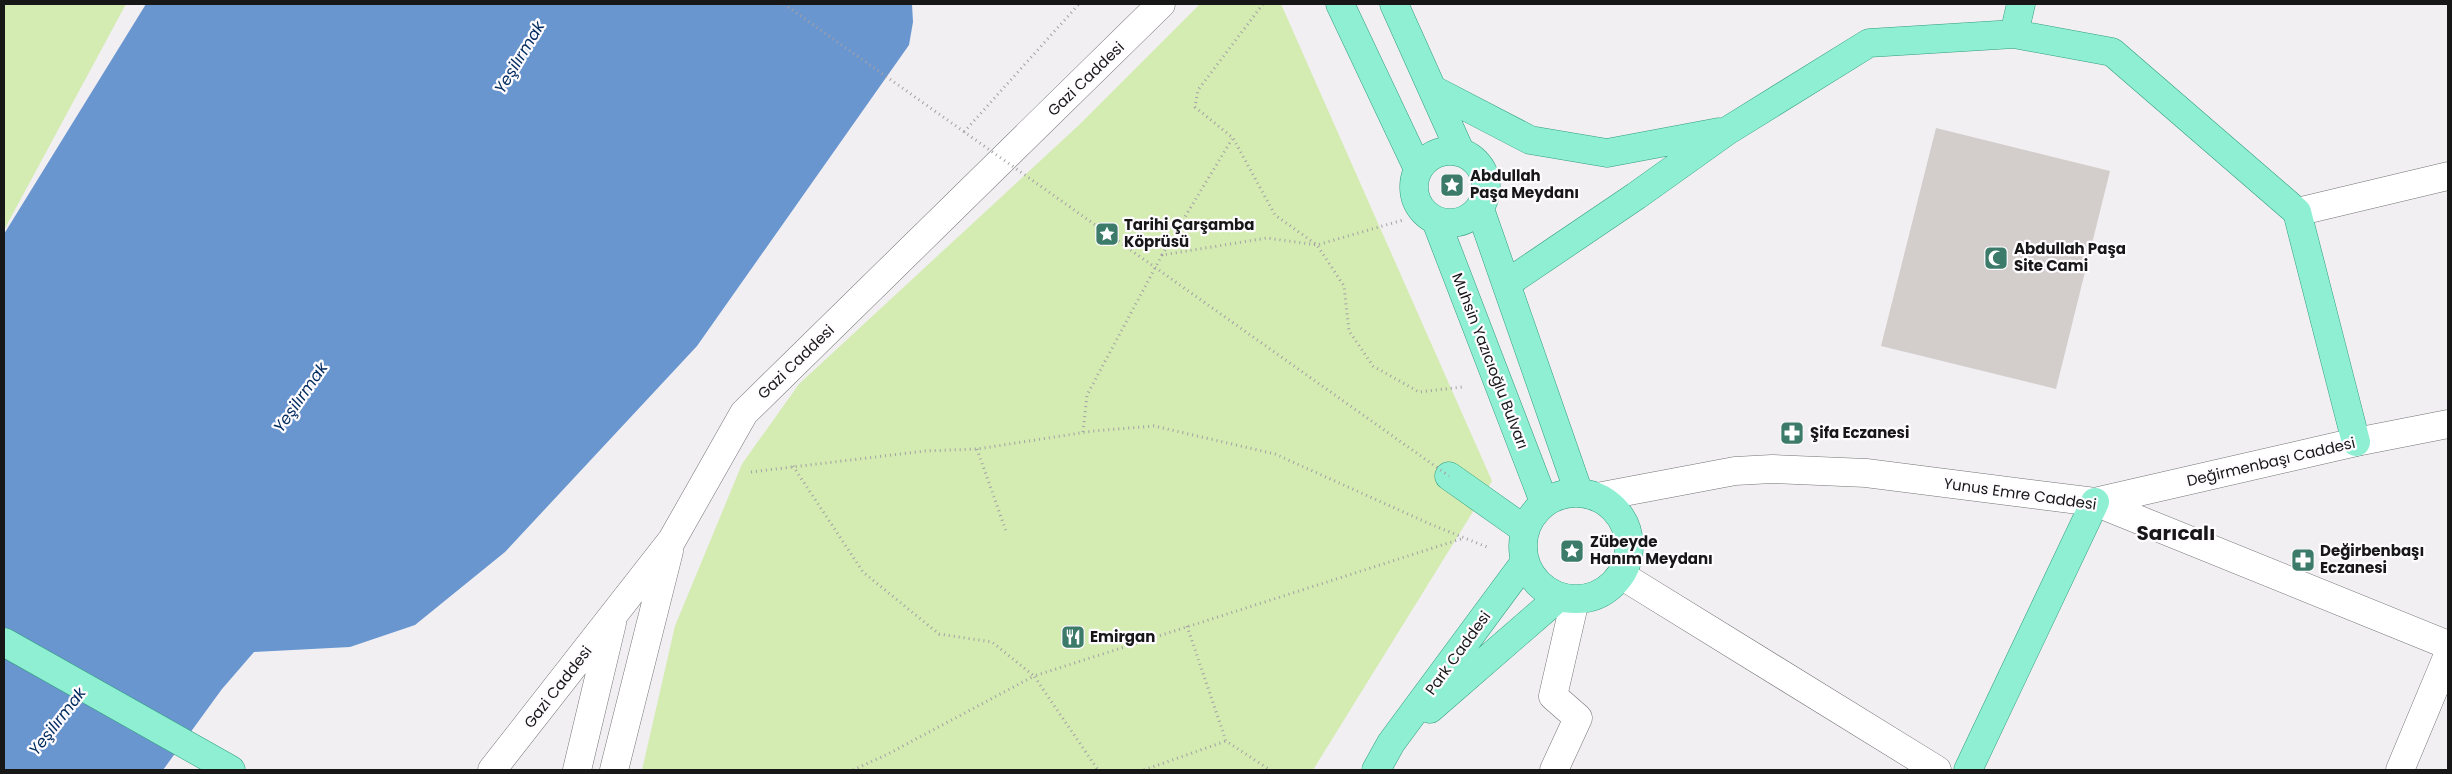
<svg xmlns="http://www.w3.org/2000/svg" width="2452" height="774" font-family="Poppins,sans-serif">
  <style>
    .green { fill: #d4ebb2 }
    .water { fill: #6a96d0 }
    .building { fill: #d3cecc }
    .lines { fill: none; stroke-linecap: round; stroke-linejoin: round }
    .minor-casing { stroke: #747376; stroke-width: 29 }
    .major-casing { stroke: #339d7e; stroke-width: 29 }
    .path { stroke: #a3a1a4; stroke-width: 3; stroke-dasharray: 1 4; stroke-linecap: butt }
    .minor { stroke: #fff; stroke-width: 28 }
    .major { stroke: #8eefd3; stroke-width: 28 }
    .path-bridge { stroke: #a3a1a4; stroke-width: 3; stroke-dasharray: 1 4; stroke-linecap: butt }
    .labels { text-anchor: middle; stroke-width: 4.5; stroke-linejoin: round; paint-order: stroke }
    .street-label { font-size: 15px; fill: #171718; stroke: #fefcff }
    .poi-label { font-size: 15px; font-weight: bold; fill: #171718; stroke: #fefcff; text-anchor: start }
    .water-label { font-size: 16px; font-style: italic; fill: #002b5f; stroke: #fefcff }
    .district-label { font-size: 20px; font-weight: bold; fill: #171718; stroke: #fefcff }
  </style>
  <rect width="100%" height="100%" fill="#f1eff2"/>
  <!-- green -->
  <path class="green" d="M4,4H126L4,230Z
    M1200,4H1281L1492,481L1313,770H642L675,626L742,464L799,384L1079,125Z"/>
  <!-- water -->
  <path class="water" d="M146,4H912L913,22L909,45L697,346L505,552L415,625L350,647L254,652L222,689L163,770H4V234Z"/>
  <!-- building -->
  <path class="building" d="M1936,128L2110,171L2056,389L1881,346Z"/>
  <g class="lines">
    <!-- minor casing -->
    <g class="minor-casing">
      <path id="minor" d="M2297,212L2448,176
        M1597,497L1735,471L1772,469L1866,473L2095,502L2448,645
        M2095,502L2356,442L2448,424
        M1621,575L1937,770
        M492,770L672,540L744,413L1161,4
        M577,770L612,623
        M614,770L669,551
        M1554,770L1578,718L1553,696L1575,600
        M2400,770L2448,655"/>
    </g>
    <!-- major casing -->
    <g class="major-casing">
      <path id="major" d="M1340,4L1418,169
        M1394,4L1460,151
        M2014,34L2021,4
        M1432,89L1530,140L1607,153L1719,132
        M1414 187a36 36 0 1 1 72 0a36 36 0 1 1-72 0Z
        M1480,209L1579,493
        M1436,221L1544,502
        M1506,284L1636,196L1727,131L1869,43L2014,34L2112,52L2297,212L2356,442
        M1449,476L1524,529
        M1523 546a53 53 0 1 1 106 0a53 53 0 1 1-106 0Z
        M4,642L231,770
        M1430,709L1559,597
        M1376,770L1391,743L1524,563
        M1968,770L2095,502"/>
    </g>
    <!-- path -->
    <path class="path" d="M1263,4L1198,90L1195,107L1233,138L1275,215L1317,245L1344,286L1349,331L1373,366L1419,392L1462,387
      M964,132L1079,4
      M1162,255L1232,139
      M1083,432L1087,395L1162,255L1267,238L1317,245L1403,220
      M977,449L1006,531
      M793,466L863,572L939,634L992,642L1034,676L1464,538
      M751,472L925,451L977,449L1093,431L1154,426L1275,454L1430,524L1487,547
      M1187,626L1226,741L1270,770
      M853,770L888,754L1034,676L1098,770
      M1144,770L1226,741"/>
    <!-- minor -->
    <use href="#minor" class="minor"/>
    <!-- major -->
    <use href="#major" class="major"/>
    <!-- path-bridge -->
    <path class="path-bridge" d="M784,4L1449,476"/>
  </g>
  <!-- icons -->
  <defs>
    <g id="sight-square" transform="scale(1.25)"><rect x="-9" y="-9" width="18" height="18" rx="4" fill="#3c7b69" stroke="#fefcff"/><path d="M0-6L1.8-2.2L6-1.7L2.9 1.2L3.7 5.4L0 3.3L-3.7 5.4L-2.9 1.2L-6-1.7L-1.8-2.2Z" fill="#fff"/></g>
    <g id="mosque-square" transform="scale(1.25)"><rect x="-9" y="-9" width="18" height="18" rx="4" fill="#3c7b69" stroke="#fefcff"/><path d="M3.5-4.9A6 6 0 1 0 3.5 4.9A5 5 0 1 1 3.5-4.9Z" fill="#fff"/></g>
    <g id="pharmacy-square" transform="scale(1.25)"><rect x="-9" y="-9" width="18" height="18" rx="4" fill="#3c7b69" stroke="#fefcff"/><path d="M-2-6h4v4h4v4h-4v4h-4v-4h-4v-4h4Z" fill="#fff"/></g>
    <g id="restaurant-square" transform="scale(1.25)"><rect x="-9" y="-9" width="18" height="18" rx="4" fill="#3c7b69" stroke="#fefcff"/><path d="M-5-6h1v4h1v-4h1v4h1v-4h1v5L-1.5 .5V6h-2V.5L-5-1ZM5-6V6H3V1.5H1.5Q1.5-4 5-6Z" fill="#fff"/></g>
  </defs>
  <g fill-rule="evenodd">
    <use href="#sight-square" x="1452" y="185"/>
    <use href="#sight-square" x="1107" y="234"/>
    <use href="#mosque-square" x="1996" y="258"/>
    <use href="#pharmacy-square" x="1792" y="433"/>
    <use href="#sight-square" x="1572" y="551"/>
    <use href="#pharmacy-square" x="2303" y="560"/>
    <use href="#restaurant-square" x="1073" y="637"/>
  </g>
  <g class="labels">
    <!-- street labels -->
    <g class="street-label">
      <text transform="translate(1086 79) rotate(-44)" y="5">Gazi Caddesi</text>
      <text transform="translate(1490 361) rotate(69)" y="5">Muhsin Yazıcıoğlu Bulvarı</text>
      <text transform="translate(796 362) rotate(-44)" y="5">Gazi Caddesi</text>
      <text transform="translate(2271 462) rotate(-13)" y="5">Değirmenbaşı Caddesi</text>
      <text transform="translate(2020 494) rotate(8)" y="5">Yunus Emre Caddesi</text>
      <text transform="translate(1458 653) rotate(-54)" y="5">Park Caddesi</text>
      <text transform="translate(558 687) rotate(-52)" y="5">Gazi Caddesi</text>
    </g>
    <!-- poi labels -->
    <g class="poi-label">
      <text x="1470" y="181">Abdullah<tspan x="1470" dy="17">Paşa Meydanı</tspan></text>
      <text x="1124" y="230">Tarihi Çarşamba<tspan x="1124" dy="17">Köprüsü</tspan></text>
      <text x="2014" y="254">Abdullah Paşa<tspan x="2014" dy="17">Site Cami</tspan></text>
      <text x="1810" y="438">Şifa Eczanesi</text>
      <text x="1590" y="547">Zübeyde<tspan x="1590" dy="17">Hanım Meydanı</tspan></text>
      <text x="2320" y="556">Değirbenbaşı<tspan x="2320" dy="17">Eczanesi</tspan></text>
      <text x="1090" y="642">Emirgan</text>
    </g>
    <!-- water labels -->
    <g class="water-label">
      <text transform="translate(519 57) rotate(-59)" y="6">Yeşilırmak</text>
      <text transform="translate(300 397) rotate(-55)" y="6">Yeşilırmak</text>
      <text transform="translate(57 721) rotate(-52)" y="6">Yeşilırmak</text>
    </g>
    <!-- district labels -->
    <g class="district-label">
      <text x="2176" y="540">Sarıcalı</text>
    </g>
  </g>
  <!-- border -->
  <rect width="2452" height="774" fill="none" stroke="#171718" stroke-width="10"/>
</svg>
